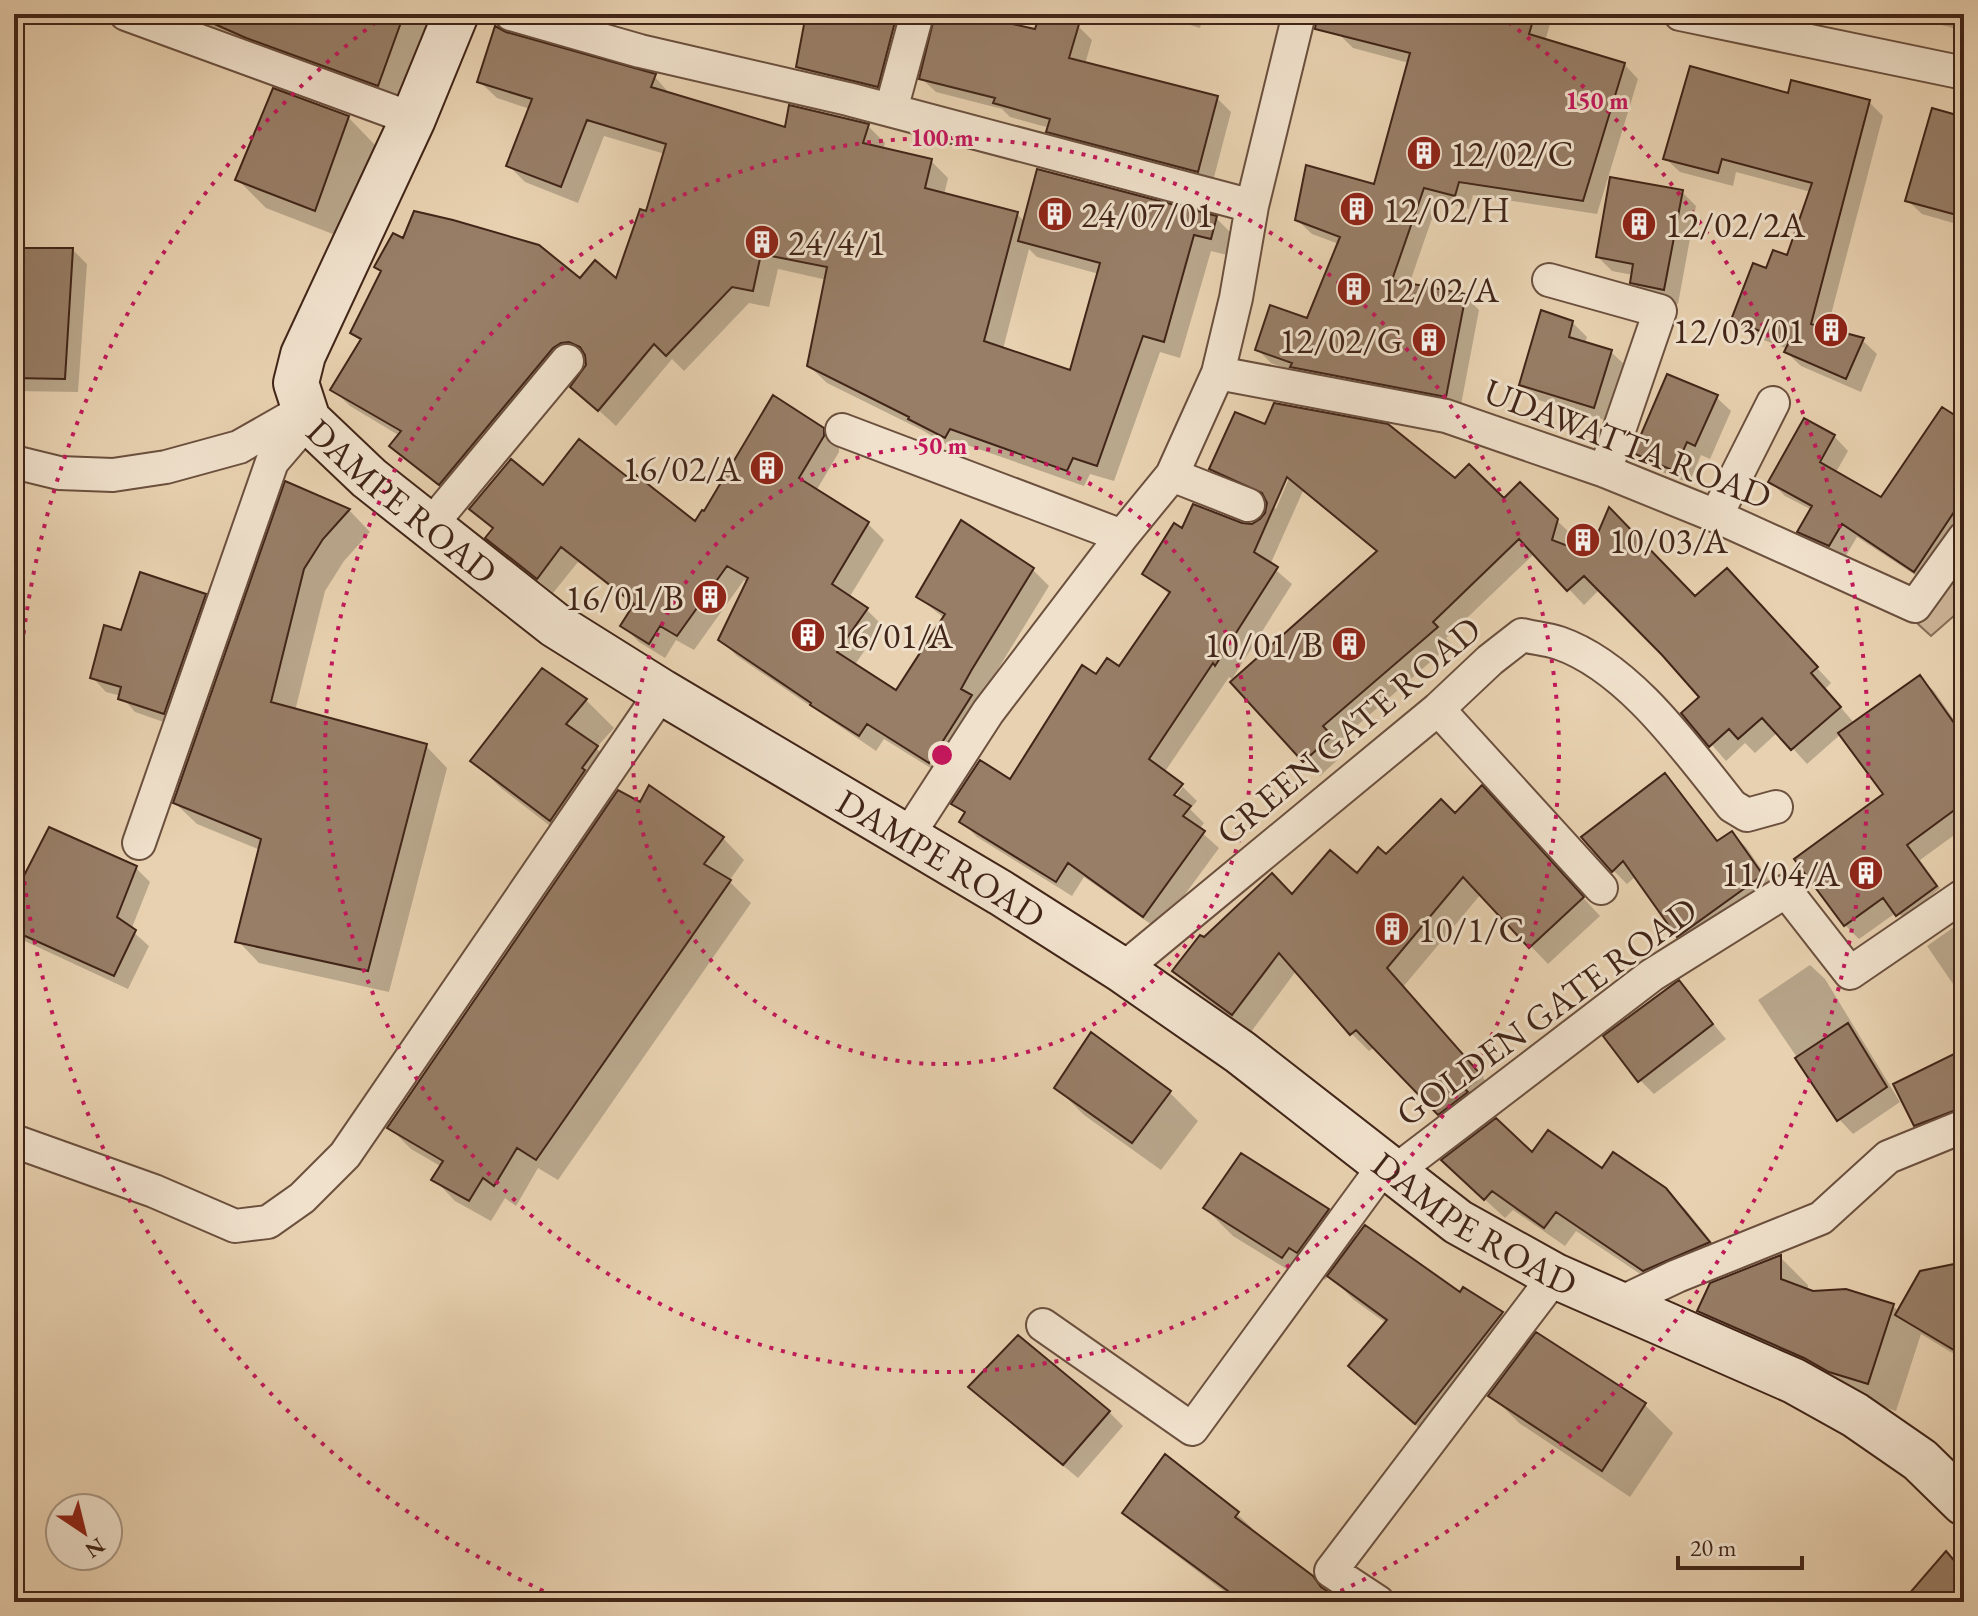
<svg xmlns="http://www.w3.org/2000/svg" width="1978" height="1616" font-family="'EB Garamond',serif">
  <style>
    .green { fill: #ccb496; stroke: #866c57; stroke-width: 2 }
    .shadow { fill: #0003; fill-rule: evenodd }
    .building { fill: #987e67; stroke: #412518; stroke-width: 2 }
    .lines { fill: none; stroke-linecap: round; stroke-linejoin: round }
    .street-casing { stroke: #6b503e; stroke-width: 36 }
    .secondary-casing { stroke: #412518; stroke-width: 48 }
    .street { stroke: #f0e1cc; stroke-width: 32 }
    .secondary { stroke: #f0e1cc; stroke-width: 44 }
    .ring { fill: none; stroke: #c2185b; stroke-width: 4; stroke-dasharray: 4 8 }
    .labels { text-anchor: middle; stroke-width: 6; stroke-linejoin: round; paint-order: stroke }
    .poi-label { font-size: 36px; fill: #412518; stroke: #f0e1cc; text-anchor: start }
    .street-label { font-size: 36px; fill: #412518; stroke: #f0e1cc }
    .centre { fill: #c2185b; stroke: #f0e1cc; stroke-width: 4 }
    .ring-label { font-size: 24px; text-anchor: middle; font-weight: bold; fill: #c2185b; stroke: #f0e1cc; stroke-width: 6; stroke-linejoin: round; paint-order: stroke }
  </style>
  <rect width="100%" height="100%" fill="#e8d1b0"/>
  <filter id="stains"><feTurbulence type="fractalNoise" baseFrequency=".0025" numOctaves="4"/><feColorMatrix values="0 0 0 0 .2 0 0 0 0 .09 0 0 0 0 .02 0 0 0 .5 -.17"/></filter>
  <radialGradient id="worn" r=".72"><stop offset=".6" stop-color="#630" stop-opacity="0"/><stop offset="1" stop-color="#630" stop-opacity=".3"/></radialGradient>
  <!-- green -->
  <path class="green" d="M1964,559V607L1931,636L1918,624Z"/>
  <!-- shadow -->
  <path class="shadow" d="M154,14H447L403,110Z
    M808,14H912L892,100L812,81L798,67Z
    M937,14H956L1037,31L1078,26L1092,40L1085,64L1217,98L1231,112L1212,185L1063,146L1049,131L1050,128L1010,117L1002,109L936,92L921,78Z
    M1152,14H1204L1200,28Z
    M1344,14H1553L1545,41L1624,64L1638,79L1597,214L1473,195L1469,209L1438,201L1409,285L1465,296L1479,310L1460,410L1298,373L1271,363L1257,349L1308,320L1339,244L1312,234L1297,220L1375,186L1409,63L1353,48L1339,34Z
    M1899,14H1961L1957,29Z
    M654,76L671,95L786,129L868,126L885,143L883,150L931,161L948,178L944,195L1017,214L1025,222L1216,218L1233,235L1227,255L1211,251L1180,358L1160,352L1114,481L1090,474L1084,486L967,445L962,454L922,430L827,383L809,366L827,280L778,269L769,307L749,303L684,371L672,359L616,426L573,387L588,366L587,359L577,360L457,500L409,462L392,445L400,436L350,406L333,389L361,342L352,332L382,273L376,267L404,241L580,281H617L647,213L665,154L604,136L578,203L525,182L508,165L530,109L497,98L480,82ZM1029,249L1037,257L1099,274L1072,373L1003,349Z
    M1789,95L1869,102L1883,116L1827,330L1862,340L1877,354L1861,392L1801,366L1786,352L1788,349L1747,334L1733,320L1767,271L1788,258L1811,192L1736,172L1733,186L1680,172L1665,158Z
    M348,117L376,146L343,238L266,208L238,180Z
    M1964,119V226L1922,214L1907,200Z
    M1682,192L1696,206L1678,304L1646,296L1632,282L1633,275L1612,271L1598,257Z
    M14,250H73L87,264L78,392L14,391Z
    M1572,322L1587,337L1585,344L1611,352L1626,366L1608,421L1535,399L1521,384Z
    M1716,397L1731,411L1710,459L1701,455L1689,483L1650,467L1635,453Z
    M1964,408V532L1929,584L1857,537L1844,559L1814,546L1799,531L1812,510L1785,496L1771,482L1834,436L1848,451L1836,472L1882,500Z
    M1266,427L1456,481L1505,501L1520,485L1573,536L1568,549L1695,599L1742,586L1831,683L1825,689L1855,724L1919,677L1934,691L1964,734V828L1920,860L1940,888L1904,918L1897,912L1859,939L1845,925L1886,795L1841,734L1807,764L1778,732L1755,753L1745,743L1726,761L1684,713L1702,697L1600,589L1584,605L1535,553L1446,638L1451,644L1337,743L1346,752L1320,776L1232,682L1378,552L1303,491L1270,565L1292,584L1232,679L1229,677L1164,773L1167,802L1170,804L1183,787L1197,801L1190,809L1204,823L1199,830L1219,848L1159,930L1084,877L1072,896L977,837L962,822L966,815L954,804L1011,781L1096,677L1119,668L1170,595L1145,574L1183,531L1252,526L1267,513L1269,503L1227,484L1211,469ZM1290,467L1293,469L1276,509L1273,506Z
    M822,430L839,446V452L816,491L868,524L884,540L849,598L867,610L882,625L854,666L897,692L944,618L918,597L1033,570L1049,586L987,687L945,777L884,739L876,751L737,656L721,640L748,583L744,580L694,650L676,640L665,658L639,642L623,626L635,606L578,562L553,593L488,538L494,530L472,509L544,487L631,482L696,524Z
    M287,484L349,510L370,532L344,561L325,591L295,711L426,746L447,768L389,992L259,963L238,941L260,850L197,824L175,803Z
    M205,596L219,610L178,727L135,712L121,696L106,692L92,677L123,633Z
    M542,671L586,700L614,728L596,748L624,776L609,797L613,801L641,805L723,838L744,860L729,881L751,903L558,1180L538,1168L516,1206L505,1198L491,1221L455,1201L434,1179L442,1167L411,1149L389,1127L580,849L501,788L473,761Z
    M1665,775L1679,790L1719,842L1731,833L1746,847L1776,890L1693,950L1678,936L1636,876L1627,884L1613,870Z
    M1499,806L1600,916L1548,964L1481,894L1403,987L1498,1095L1457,1131L1375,1047L1369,1051L1352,1034L1296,971L1251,1032L1193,989L1175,971L1204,940L1293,897L1357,876L1455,815Z
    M136,868L150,882L131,930L149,946L128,989L14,936V899Z
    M1964,920V1000L1927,946Z
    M1810,965L1825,979L1900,1102L1853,1134L1839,1119L1758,1000Z
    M1679,983L1726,1039L1654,1094L1640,1080Z
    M1091,1035L1170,1093L1198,1121L1161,1170L1084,1115L1056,1087Z
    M1964,1051V1125L1930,1139L1915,1125Z
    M1533,1155L1603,1170L1665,1189L1686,1210L1728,1262L1664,1290L1576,1231L1565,1246L1513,1210L1505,1218L1464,1180Z
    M1205,1208L1328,1210L1357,1239L1461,1294L1464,1290L1502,1314L1526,1338L1440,1447L1350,1366L1386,1323L1354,1300L1329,1275L1325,1280L1317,1274L1311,1284L1233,1236Z
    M1780,1257L1808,1285V1292L1893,1306L1899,1312L1964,1264V1360L1921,1334L1896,1411L1859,1399L1728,1339L1700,1311Z
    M1537,1335L1645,1405L1673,1433L1630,1497L1519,1423L1491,1395Z
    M985,1401L1109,1412L1123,1426L1078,1478Z
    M1125,1513L1237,1514L1252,1528L1250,1530L1340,1602H1238L1139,1527Z"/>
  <!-- building -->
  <path class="building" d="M192,14H404L378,86L246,38Z
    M806,14H897L878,87L796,67Z
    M935,14H968L1035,29L1040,14H1082L1069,58L1218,96L1198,172L1046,132L1050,119L993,103L995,98L919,79Z
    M1317,14H1535L1529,34L1625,63L1583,201L1459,182L1455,196L1424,188L1392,280L1466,294L1446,397L1290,367L1292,363L1255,350L1270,305L1307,318L1340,237L1295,220L1306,165L1374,184L1410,53L1315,29Z
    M495,26L506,32L656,74L651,87L785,127L789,105L869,124L863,143L932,159L925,188L1018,212L984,341L1070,370L1100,263L1018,241L1037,169L1217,216L1211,239L1194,235L1164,342L1143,336L1097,466L1073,458L1067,471L950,429L945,438L908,419L909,417L807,366L827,267L761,254L753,291L732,287L666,356L654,344L598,411L570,387L586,365L585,355L580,347L569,342L561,343L553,348L439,485L389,446L401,431L330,390L361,339L350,333L381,271L374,267L393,233L403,238L414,211L453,220L539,245L580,278L595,260L616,278L640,209L646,211L666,144L587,120L561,187L506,166L532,99L477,82Z
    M1690,66L1788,93L1791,80L1870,100L1811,324L1864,338L1846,379L1784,352L1789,342L1731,320L1753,263L1766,268L1773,250L1787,255L1812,183L1722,159L1718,173L1663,159Z
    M273,88L349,116L315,211L235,180Z
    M1932,108L1964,117V217L1905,201Z
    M1610,177L1683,190L1664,290L1630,283L1633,264L1596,257Z
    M14,248H73L65,379L14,378Z
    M1541,310L1573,321L1569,337L1612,350L1594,408L1519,385Z
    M1667,374L1718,395L1695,446L1687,442L1674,471L1633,453Z
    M773,395L824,428V436L799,478L869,522L832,584L868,608L837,652L896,690L945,614L916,597L961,520L1034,568L971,671L961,689L972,695L929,763L867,724L859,736L810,705L811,703L718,640L748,578L727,566L677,636L660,626L649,644L620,626L634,604L561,547L537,579L485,538L493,528L469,509L511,459L543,485L579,439L630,479L635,474L695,521L702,510L704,511Z
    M1274,403L1388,424L1455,478L1469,464L1504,498L1520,482L1558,519L1552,540L1589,554L1609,507L1695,596L1727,568L1818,667L1811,673L1841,707L1791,750L1762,718L1738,739L1729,729L1709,747L1681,713L1699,697L1662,655L1584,576L1567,591L1519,539L1433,622L1438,627L1323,726L1332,736L1303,762L1230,682L1377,551L1287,477L1254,552L1278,567L1215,666L1213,663L1149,759L1183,784L1174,795L1191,806L1183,816L1205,831L1143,917L1068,863L1056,882L959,822L965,812L951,804L980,760L1010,779L1082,665L1096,674L1107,658L1119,666L1170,592L1142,574L1174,523L1182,528L1193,504L1242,523L1252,524L1260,519L1265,513L1267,503L1262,493L1209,469L1235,412L1265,424Z
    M1942,407L1964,421V497L1914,572L1842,524L1829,546L1797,532L1812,506L1768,482L1804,418L1835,435L1820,462L1881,497Z
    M285,481L350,509L323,539L304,569L271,702L427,744L368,971L235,942L261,839L173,803Z
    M140,572L206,594L164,714L118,699L121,687L90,678L104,625L121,630Z
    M542,668L587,699L566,724L598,746L582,768L585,770L550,821L470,761Z
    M1920,675L1964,737V803L1907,845L1937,886L1896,916L1883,898L1844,926L1794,859L1883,794L1838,733Z
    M1665,773L1717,841L1732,831L1763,875L1677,937L1623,861L1612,872L1581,837Z
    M649,785L724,837L704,864L731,880L536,1160L517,1148L494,1186L483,1178L469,1201L431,1180L443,1161L387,1128L618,790L640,802Z
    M1482,785L1584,897L1529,948L1463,877L1387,968L1482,1076L1465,1089L1468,1092L1438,1115L1356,1030L1350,1035L1279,953L1232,1015L1172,971L1200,935L1204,937L1272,873L1292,894L1330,850L1357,873L1378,847L1386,854L1441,799L1455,813Z
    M49,827L137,866L117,917L136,930L114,976L14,931V895Z
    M1679,980L1713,1024L1638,1082L1603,1036Z
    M1848,1023L1887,1087L1837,1121L1795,1058Z
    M1091,1032L1171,1091L1132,1143L1054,1088Z
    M1964,1049V1107L1914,1126L1893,1084Z
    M1496,1118L1532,1152L1548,1130L1602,1168L1613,1152L1666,1188L1710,1242L1643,1271L1556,1212L1544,1228L1492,1191L1484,1200L1441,1160Z
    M1241,1153L1329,1209L1297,1253L1289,1248L1282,1258L1203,1208Z
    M1365,1225L1460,1292L1463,1287L1503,1312L1415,1424L1348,1366L1387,1320L1327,1276Z
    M1781,1255V1279L1813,1291L1846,1289L1894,1304L1868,1384L1829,1372L1804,1358L1697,1311L1710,1283Z
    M1964,1262V1356L1895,1315L1920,1271Z
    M1536,1332L1646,1403L1602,1471L1488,1396Z
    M1018,1335L1110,1411L1063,1465L968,1387Z
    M1165,1454L1239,1512L1235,1517L1313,1576L1321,1587L1344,1602H1243L1122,1513Z
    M1946,1551L1964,1572V1602H1902Z"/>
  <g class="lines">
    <!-- street casing -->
    <g class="street-casing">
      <path id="street" d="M126,14L413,119
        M511,14L640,51L848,99L1252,206
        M1680,14L1964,73
        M891,110L917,14
        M1549,280L1660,311L1605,471
        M1218,373L1446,416L1605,471L1716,516L1915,606L1964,538
        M842,430L1122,536
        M14,462L59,473L113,475L166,467L239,447L304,410
        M1172,475L1248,505
        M1716,516L1773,403
        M429,527L567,361
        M1438,709L1601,888
        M907,837L988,712L1122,536L1172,475L1218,373L1236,298L1252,206L1299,14
        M139,843L272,462L308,420
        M1122,970L1438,709L1490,660L1522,635C1534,638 1547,639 1559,643C1629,667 1687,750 1732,806L1747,815L1776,807
        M14,1141L154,1191L235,1226L268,1222L302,1198L345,1155L662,692
        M1393,1173L1652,975L1786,891L1850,973L1964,895
        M1618,1304L1677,1276L1821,1218L1888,1157L1964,1126
        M1043,1325L1192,1429L1384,1166
        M1378,1602L1331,1571L1555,1276"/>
    </g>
    <!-- secondary casing -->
    <g class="secondary-casing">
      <g id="secondary">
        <path id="s1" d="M456,14L413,119L303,355L296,383L308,420L369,478L555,625L662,692L1001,893L1122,970L1240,1052L1458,1222L1555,1276L1794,1381L1855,1415L1920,1460L1964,1503"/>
      </g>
    </g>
    <!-- street -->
    <use href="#street" class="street"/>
    <!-- secondary -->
    <use href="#secondary" class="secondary"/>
  </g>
  <!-- distance rings -->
  <g class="ring">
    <circle cx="942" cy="755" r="309"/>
    <circle cx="942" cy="755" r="617"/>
    <path d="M565 1601A926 926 0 0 1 385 15M1499 15A926 926 0 0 1 1319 1601"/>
  </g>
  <!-- icons -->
  <defs>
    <g id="building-disc" transform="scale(1.8)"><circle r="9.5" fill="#8f2418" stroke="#f0e1cc"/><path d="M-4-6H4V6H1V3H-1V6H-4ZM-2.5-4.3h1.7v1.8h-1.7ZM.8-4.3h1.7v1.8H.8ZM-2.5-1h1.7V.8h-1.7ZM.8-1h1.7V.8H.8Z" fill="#fff"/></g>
  </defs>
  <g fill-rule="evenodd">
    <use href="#building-disc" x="1424" y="153"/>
    <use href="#building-disc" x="1357" y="209"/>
    <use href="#building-disc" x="1055" y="214"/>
    <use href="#building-disc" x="1639" y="224"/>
    <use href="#building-disc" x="762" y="242"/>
    <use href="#building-disc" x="1354" y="289"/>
    <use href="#building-disc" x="1831" y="330"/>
    <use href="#building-disc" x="1429" y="340"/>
    <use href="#building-disc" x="767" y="468"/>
    <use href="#building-disc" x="1583" y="540"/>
    <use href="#building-disc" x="710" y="597"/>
    <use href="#building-disc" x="808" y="635"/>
    <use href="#building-disc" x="1349" y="644"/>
    <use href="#building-disc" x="1866" y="873"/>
    <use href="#building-disc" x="1392" y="929"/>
  </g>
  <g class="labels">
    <!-- poi labels -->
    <g class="poi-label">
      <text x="1450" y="166">12/02/C</text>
      <text x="1383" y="222">12/02/H</text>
      <text x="1081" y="227">24/07/01</text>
      <text x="1665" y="237">12/02/2A</text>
      <text x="788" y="255">24/4/1</text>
      <text x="1380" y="302">12/02/A</text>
      <text x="1805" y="343" text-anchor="end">12/03/01</text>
      <text x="1403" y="353" text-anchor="end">12/02/G</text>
      <text x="741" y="481" text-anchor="end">16/02/A</text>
      <text x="1609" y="553">10/03/A</text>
      <text x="684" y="610" text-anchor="end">16/01/B</text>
      <text x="834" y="648">16/01/A</text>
      <text x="1323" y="657" text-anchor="end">10/01/B</text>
      <text x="1840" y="886" text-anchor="end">11/04/A</text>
      <text x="1418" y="942">10/1/C</text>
    </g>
    <!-- street labels -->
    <g class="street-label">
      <text transform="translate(1628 443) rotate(21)" y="13">UDAWATTA ROAD</text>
      <text dy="13" stroke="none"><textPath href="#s1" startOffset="566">DAMPE ROAD</textPath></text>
      <text transform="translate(1348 730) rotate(-40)" y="13">GREEN GATE ROAD</text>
      <text dy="13" stroke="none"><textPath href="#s1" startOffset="1214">DAMPE ROAD</textPath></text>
      <text transform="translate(1546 1011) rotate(-36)" y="13">GOLDEN GATE ROAD</text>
      <text dy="13" stroke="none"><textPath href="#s1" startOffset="1862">DAMPE ROAD</textPath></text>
    </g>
  </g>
  <circle cx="942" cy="755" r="12" class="centre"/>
  <g class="ring-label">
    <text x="1597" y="109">150 m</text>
    <text x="942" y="146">100 m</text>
    <text x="942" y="454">50 m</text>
  </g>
  <!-- margin -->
  <rect width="1978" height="1616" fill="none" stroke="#e8d1b0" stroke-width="48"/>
  <rect x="16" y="16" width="1946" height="1584" fill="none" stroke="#412518" stroke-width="4"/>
  <rect x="24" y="24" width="1930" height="1568" fill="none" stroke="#412518" stroke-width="2"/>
  <!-- north arrow -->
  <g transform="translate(84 1532) rotate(145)"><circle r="38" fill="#f0e1cc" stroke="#aa9684" stroke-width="2"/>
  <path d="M0-6L14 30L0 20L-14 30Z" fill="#8f2418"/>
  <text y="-12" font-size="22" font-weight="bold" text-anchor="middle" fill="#412518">N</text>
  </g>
  <!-- scale -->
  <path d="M1678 1556v12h124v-12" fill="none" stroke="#412518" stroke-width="4"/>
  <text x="1690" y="1556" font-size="24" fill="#412518" stroke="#f0e1cc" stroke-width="6" paint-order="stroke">20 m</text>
  <rect width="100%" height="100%" filter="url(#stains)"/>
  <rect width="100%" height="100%" fill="url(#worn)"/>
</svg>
